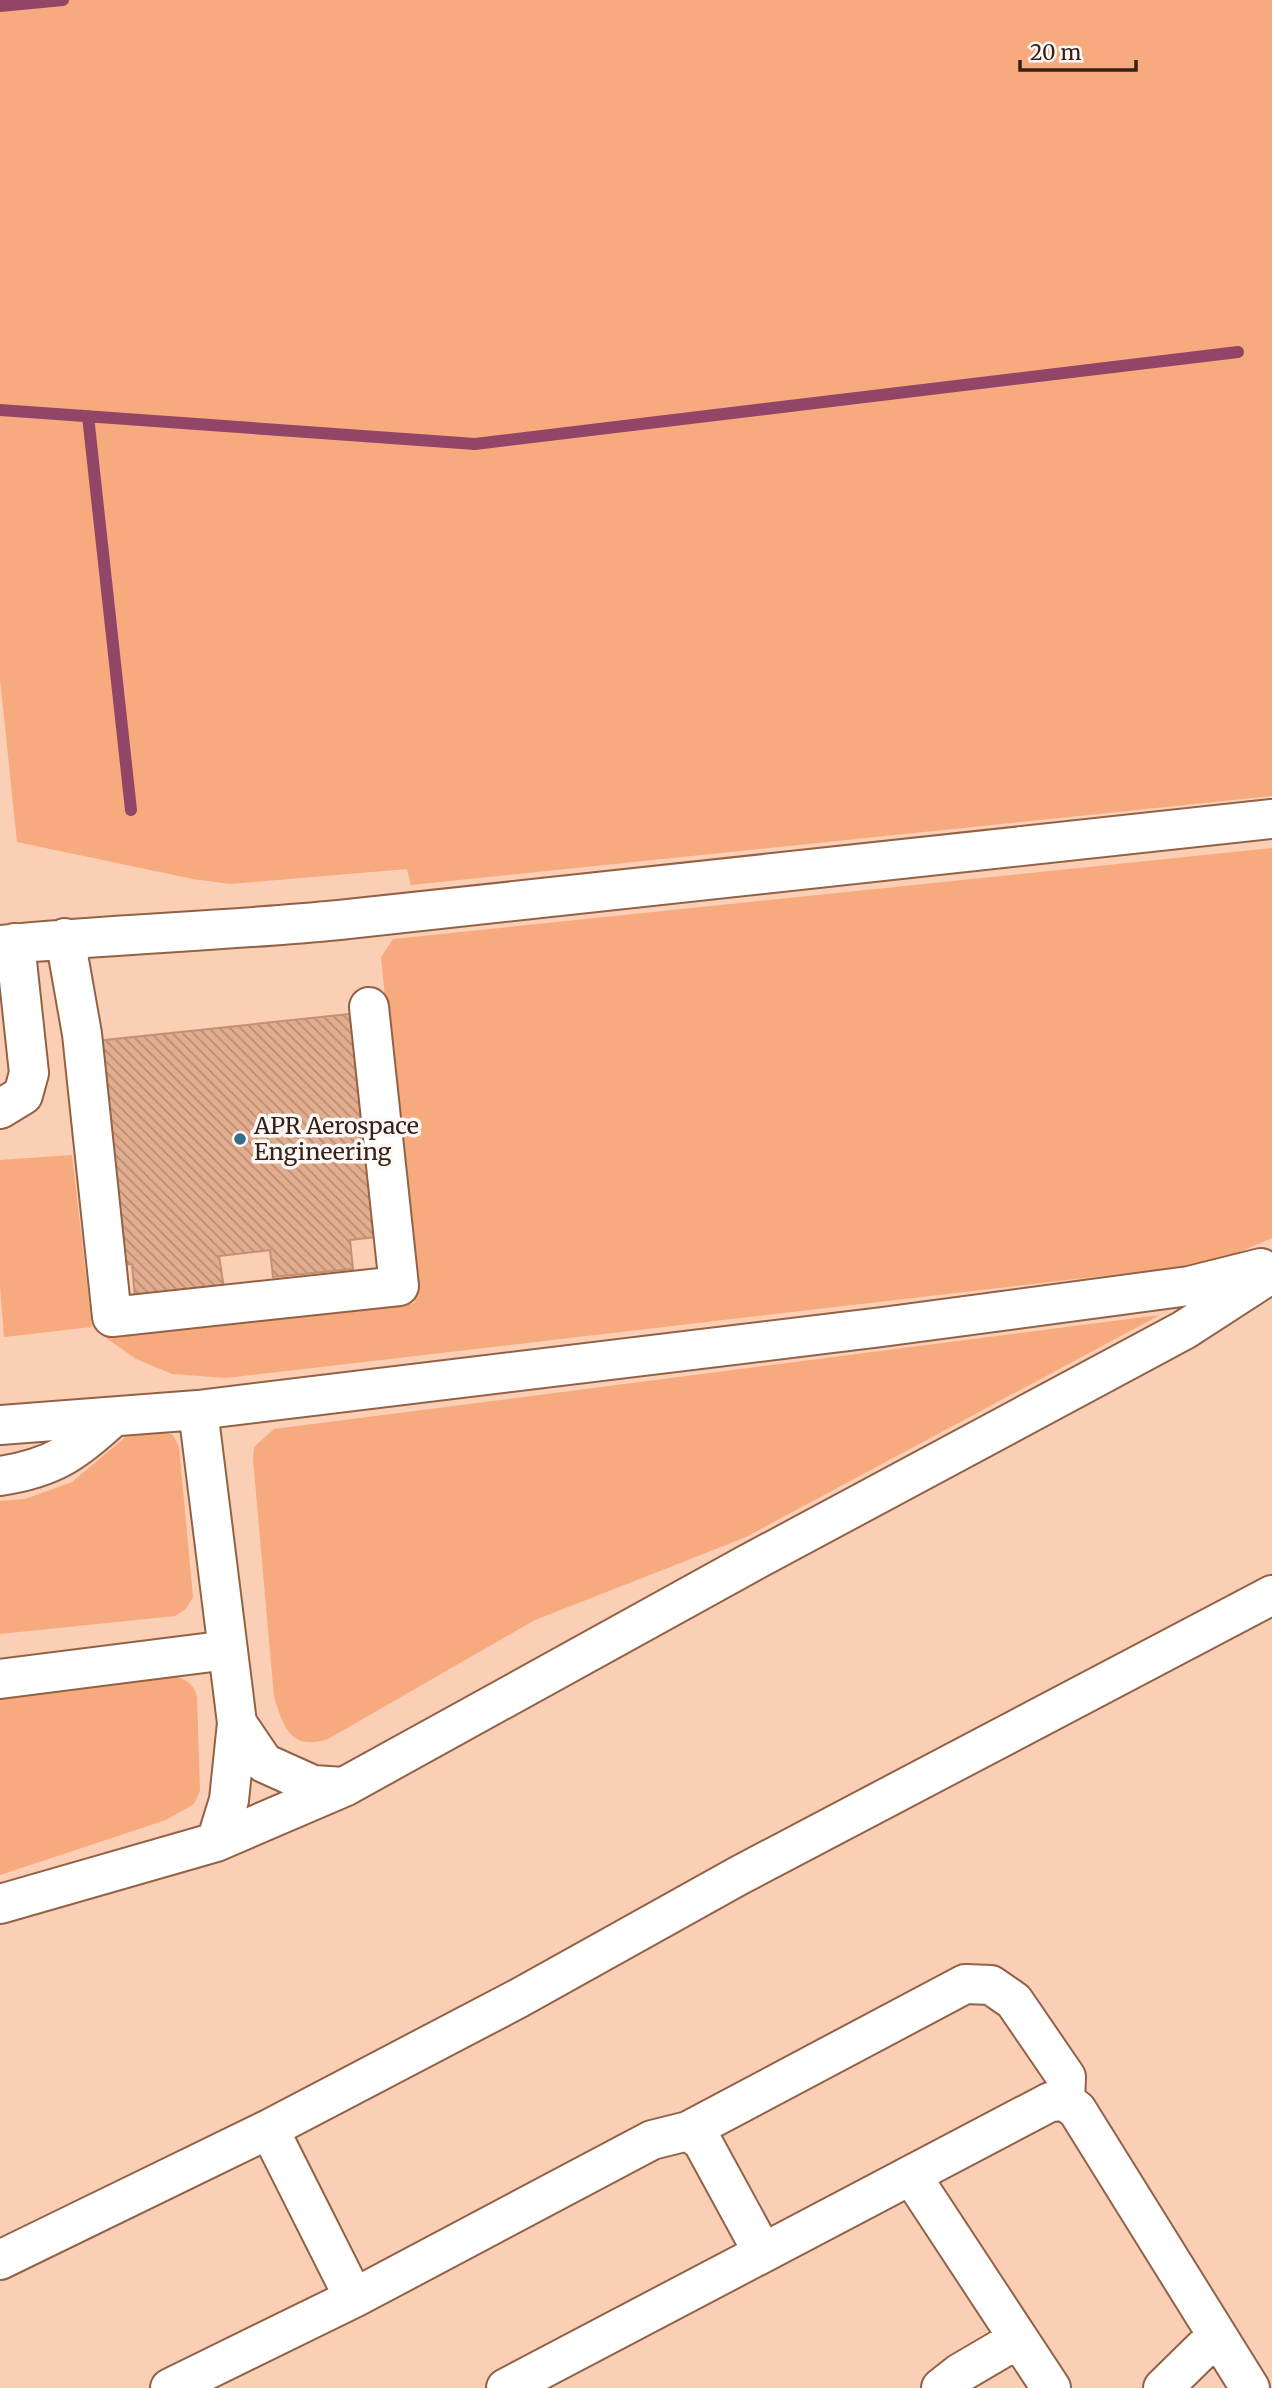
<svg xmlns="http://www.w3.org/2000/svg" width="1272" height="2388" font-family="Merriweather,serif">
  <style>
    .green { fill: #f7aa7d }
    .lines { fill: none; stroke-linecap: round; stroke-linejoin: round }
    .stream { stroke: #924566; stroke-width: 12 }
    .building { fill: url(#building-back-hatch); stroke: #c39073; stroke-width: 2 }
    .minor-casing { stroke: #926246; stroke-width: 42 }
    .minor { stroke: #fff; stroke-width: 38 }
    .poi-dot { fill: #356d87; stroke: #fef9f6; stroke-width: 2.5 }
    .labels { text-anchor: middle; stroke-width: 7; stroke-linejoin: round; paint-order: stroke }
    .poi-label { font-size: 23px; fill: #362116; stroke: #fef9f6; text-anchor: start }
  </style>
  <defs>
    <pattern id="building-back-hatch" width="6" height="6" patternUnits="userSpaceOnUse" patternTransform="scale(1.75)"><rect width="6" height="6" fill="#e2ad8f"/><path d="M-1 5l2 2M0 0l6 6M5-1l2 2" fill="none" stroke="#b88c74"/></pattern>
  </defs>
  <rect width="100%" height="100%" fill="#fbceb6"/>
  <!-- green -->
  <path class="green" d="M0,0H1272V796L411,885L407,869L230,884L193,879L17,842L0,679Z
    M1272,848V1238L1235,1254L1179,1267L226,1378L172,1374L136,1359L102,1335L415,1303L381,957L393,939Z
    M72,1155L92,1327L4,1337L0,1286V1160Z
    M1160,1315L744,1538L535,1620L328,1739C291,1751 284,1728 274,1697L253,1459L254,1447L274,1429Z
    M167,1433L173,1435L179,1447L193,1597L186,1609L175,1616L0,1634V1501L25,1499L72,1482L129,1434Z
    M177,1677C189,1681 194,1685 197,1697L200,1791L194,1804L166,1820L0,1875V1697Z"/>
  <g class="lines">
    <!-- stream -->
    <path class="stream" d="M0,6L63,0
      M0,410L475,444L1238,352
      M88,416L131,810"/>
  </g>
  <!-- building -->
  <path class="building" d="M358,1013L384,1236L350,1240L353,1269L273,1277L270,1250L219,1256L224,1288L135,1298L132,1264L122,1265L96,1041Z"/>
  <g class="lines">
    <!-- minor casing -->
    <g class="minor-casing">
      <path id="minor" d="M65,938L82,1034L112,1317L399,1286L369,1007
        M0,945C113,934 226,931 339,920L1272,819
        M0,1109L23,1095L29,1073L15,943
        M198,1410L237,1723
        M0,1425L198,1410L882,1327L1189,1286L1261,1268
        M0,1476C53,1468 75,1452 113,1417
        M0,1679L228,1650
        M216,1842L229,1800L237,1723L264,1763L313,1785L344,1787
        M0,1904L216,1842L344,1787L748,1564L1184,1330L1272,1273
        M269,2129L354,2298
        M688,2131L965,1984L991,1985L1014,2001L1066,2077L1065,2101
        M911,2175L1051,2388
        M0,2260L269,2129L519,1998L738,1876L1272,1595
        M170,2388L354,2298L652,2140L688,2131L702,2141L763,2253
        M506,2388L1050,2102L1065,2101L1077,2110L1250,2388
        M941,2388L960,2373L1018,2339
        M1163,2388L1217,2335"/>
    </g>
    <!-- minor -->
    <use href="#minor" class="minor"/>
  </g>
  <!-- markers -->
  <circle class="poi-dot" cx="240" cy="1139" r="7"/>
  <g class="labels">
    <!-- poi labels -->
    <g class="poi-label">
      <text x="254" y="1134">APR Aerospace<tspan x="254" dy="26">Engineering</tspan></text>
    </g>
  </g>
  <!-- scale -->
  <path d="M1020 60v10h116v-10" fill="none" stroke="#362116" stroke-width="3.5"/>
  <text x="1030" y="60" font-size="21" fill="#362116" stroke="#fef9f6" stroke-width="5" paint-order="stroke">20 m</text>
</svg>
